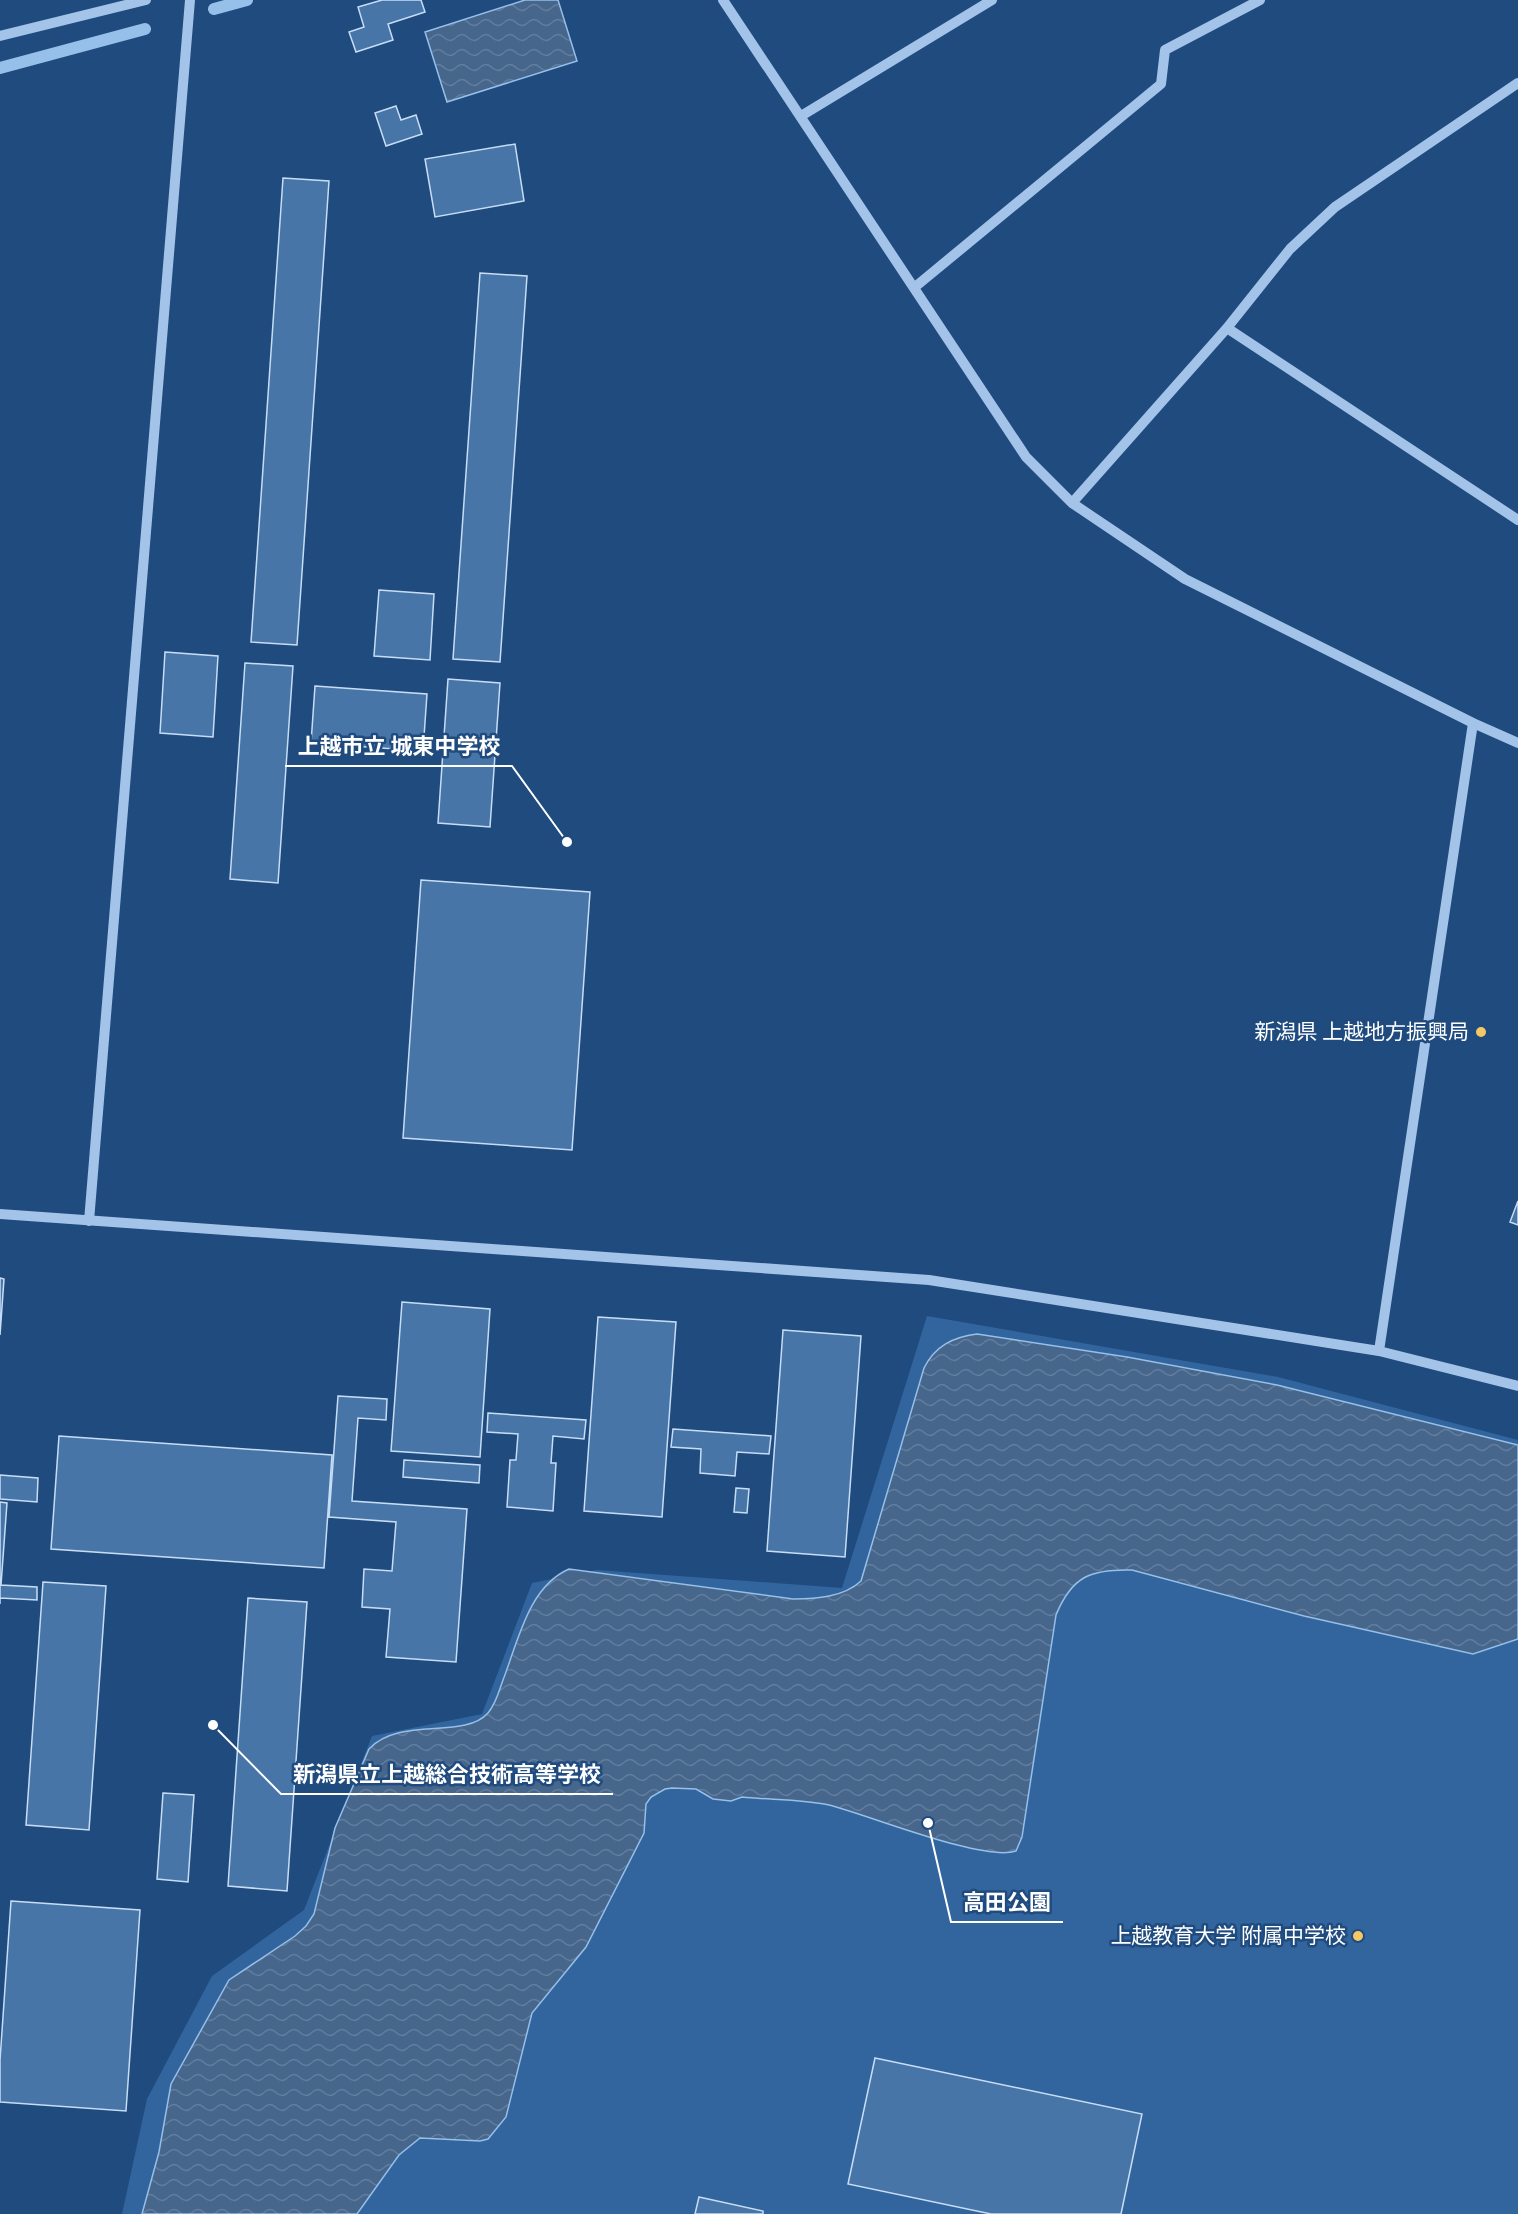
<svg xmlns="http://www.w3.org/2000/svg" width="1518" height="2214" font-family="'Titillium Web','Noto Sans JP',sans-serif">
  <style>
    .park { fill: #32659d }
    .water { fill: url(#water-waves); stroke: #96bfe9; stroke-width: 1.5 }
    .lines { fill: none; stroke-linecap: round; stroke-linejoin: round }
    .stream { stroke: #96bfe9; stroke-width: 12 }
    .building { fill: #4775a8; stroke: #c7ddf6; stroke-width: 1.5 }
    .minor { stroke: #a3c3e8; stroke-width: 10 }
    .poi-dot { fill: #f6c863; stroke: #1f4b7f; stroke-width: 2 }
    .labels { text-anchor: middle; stroke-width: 5; stroke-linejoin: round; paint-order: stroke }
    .poi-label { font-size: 21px; fill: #fff; stroke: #1f4b7f; text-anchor: end }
    .leader { fill: none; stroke: #fff; stroke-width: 2 }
    .callout-dot { fill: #fff; stroke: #1f4b7f; stroke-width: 2 }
    .callout-label { font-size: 22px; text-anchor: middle; font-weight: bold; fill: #fff; stroke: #1f4b7f; stroke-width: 5; stroke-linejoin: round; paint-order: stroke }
  </style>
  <defs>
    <pattern id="water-waves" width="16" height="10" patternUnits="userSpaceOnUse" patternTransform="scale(1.5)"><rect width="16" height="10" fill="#46668c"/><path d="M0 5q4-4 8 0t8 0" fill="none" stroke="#627d9d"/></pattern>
  </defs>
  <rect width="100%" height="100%" fill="#1f4b7f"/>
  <!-- park -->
  <path class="park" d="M927,1316L1278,1377L1518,1440V2214H122L147,2099L212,1976L304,1910L372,1736L482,1714L532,1583L597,1570L842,1588Z"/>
  <!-- water -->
  <path class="water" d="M525,0H558L577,61L447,102L425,32Z
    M977,1334L1127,1357L1277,1385L1518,1445V1639L1473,1654L1304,1616L1132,1570C1091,1569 1072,1576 1056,1615L1022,1837L1016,1851C983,1862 869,1815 829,1805C801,1799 770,1800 742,1797L731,1801L713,1799L696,1789L672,1788L665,1789L651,1797L646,1804L644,1833L586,1947L532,2013L506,2117L488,2139L480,2141L420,2138L399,2155L357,2214H142L159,2152L171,2084L229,1980L295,1936L306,1926L314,1914L335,1828L369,1749C400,1716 464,1740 488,1713C496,1704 499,1691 503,1680C518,1642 528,1587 569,1569L793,1599C816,1599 844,1597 861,1581L924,1368C935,1346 953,1337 977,1334Z"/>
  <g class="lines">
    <!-- stream -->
    <path class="stream" d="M214,9L247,0
      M0,68L145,29"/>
  </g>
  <!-- building -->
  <path class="building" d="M382,0H421L425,12L388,24L393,40L356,52L349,32L364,27L358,7Z
    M396,106L401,120L416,115L422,134L386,146L375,113Z
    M515,144L524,201L435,217L425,159Z
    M283,178L329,181L297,645L251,642Z
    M480,273L527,276L500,662L453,659Z
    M379,590L434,594L430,660L374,656Z
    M165,652L218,656L213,737L160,733Z
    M245,663L293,666L278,883L230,879Z
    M448,679L500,683L490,827L438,823Z
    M315,686L427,694L423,751L311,743Z
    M421,880L590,892L572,1150L403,1138Z
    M1518,1201V1225L1510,1222Z
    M0,1278L4,1279L0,1335Z
    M402,1302L490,1309L480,1457L391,1451Z
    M598,1317L676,1322L662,1517L584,1511Z
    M783,1330L861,1336L845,1557L767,1551Z
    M338,1396L387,1399L386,1420L358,1418L352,1501L467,1509L456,1662L386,1657L390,1609L362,1607L364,1569L392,1571L396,1522L329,1517Z
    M488,1413L586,1420L584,1439L553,1436L551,1463H556L553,1511L507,1507L510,1460H516L518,1434L487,1432Z
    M673,1429L771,1436L769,1454L737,1452L735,1476L700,1473L701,1449L671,1447Z
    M59,1436L332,1455L324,1568L51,1549Z
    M404,1460L480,1465L479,1483L403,1477Z
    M0,1475L38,1478L37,1502L0,1499Z
    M736,1488L749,1489L747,1513L734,1512Z
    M0,1502L7,1503L1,1585L37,1587V1600L0,1598V1604Z
    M43,1582L106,1586L89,1830L26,1825Z
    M248,1598L307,1602L287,1891L228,1886Z
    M163,1793L194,1795L188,1882L157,1879Z
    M11,1901L140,1910L126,2111L0,2102V2060Z
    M875,2058L1142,2114L1121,2214H991L848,2184Z
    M699,2197L763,2211V2214H695Z"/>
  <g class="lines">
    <!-- minor -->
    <path class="minor" d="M723,0L1026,457L1072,503L1185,579L1473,723L1379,1351
      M0,36L146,0
      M801,116L992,0
      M915,287L1161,84L1165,50L1260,0
      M1227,328L1518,520
      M1072,503L1227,328L1290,249L1335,207L1518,83
      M1473,723L1518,743
      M0,1214L929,1280L1379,1351L1518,1386
      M89,1221L190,0"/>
  </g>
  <!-- markers -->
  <g class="poi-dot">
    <circle cx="1481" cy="1032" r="6"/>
    <circle cx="1358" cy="1936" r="6"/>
  </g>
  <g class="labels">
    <!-- poi labels -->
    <g class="poi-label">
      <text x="1469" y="1039">新潟県 上越地方振興局</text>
      <text x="1346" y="1943">上越教育大学 附属中学校</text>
    </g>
  </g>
  <!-- callouts -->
  <path class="leader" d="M567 842L512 766H285M213 1725L281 1794H613M928 1823L951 1922H1063"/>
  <g class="callout-dot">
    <circle cx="567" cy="842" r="6"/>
    <circle cx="213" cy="1725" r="6"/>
    <circle cx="928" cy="1823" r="6"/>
  </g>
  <g class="callout-label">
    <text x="399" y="754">上越市立 城東中学校</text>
    <text x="447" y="1782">新潟県立上越総合技術高等学校</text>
    <text x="1007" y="1910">高田公園</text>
  </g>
</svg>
